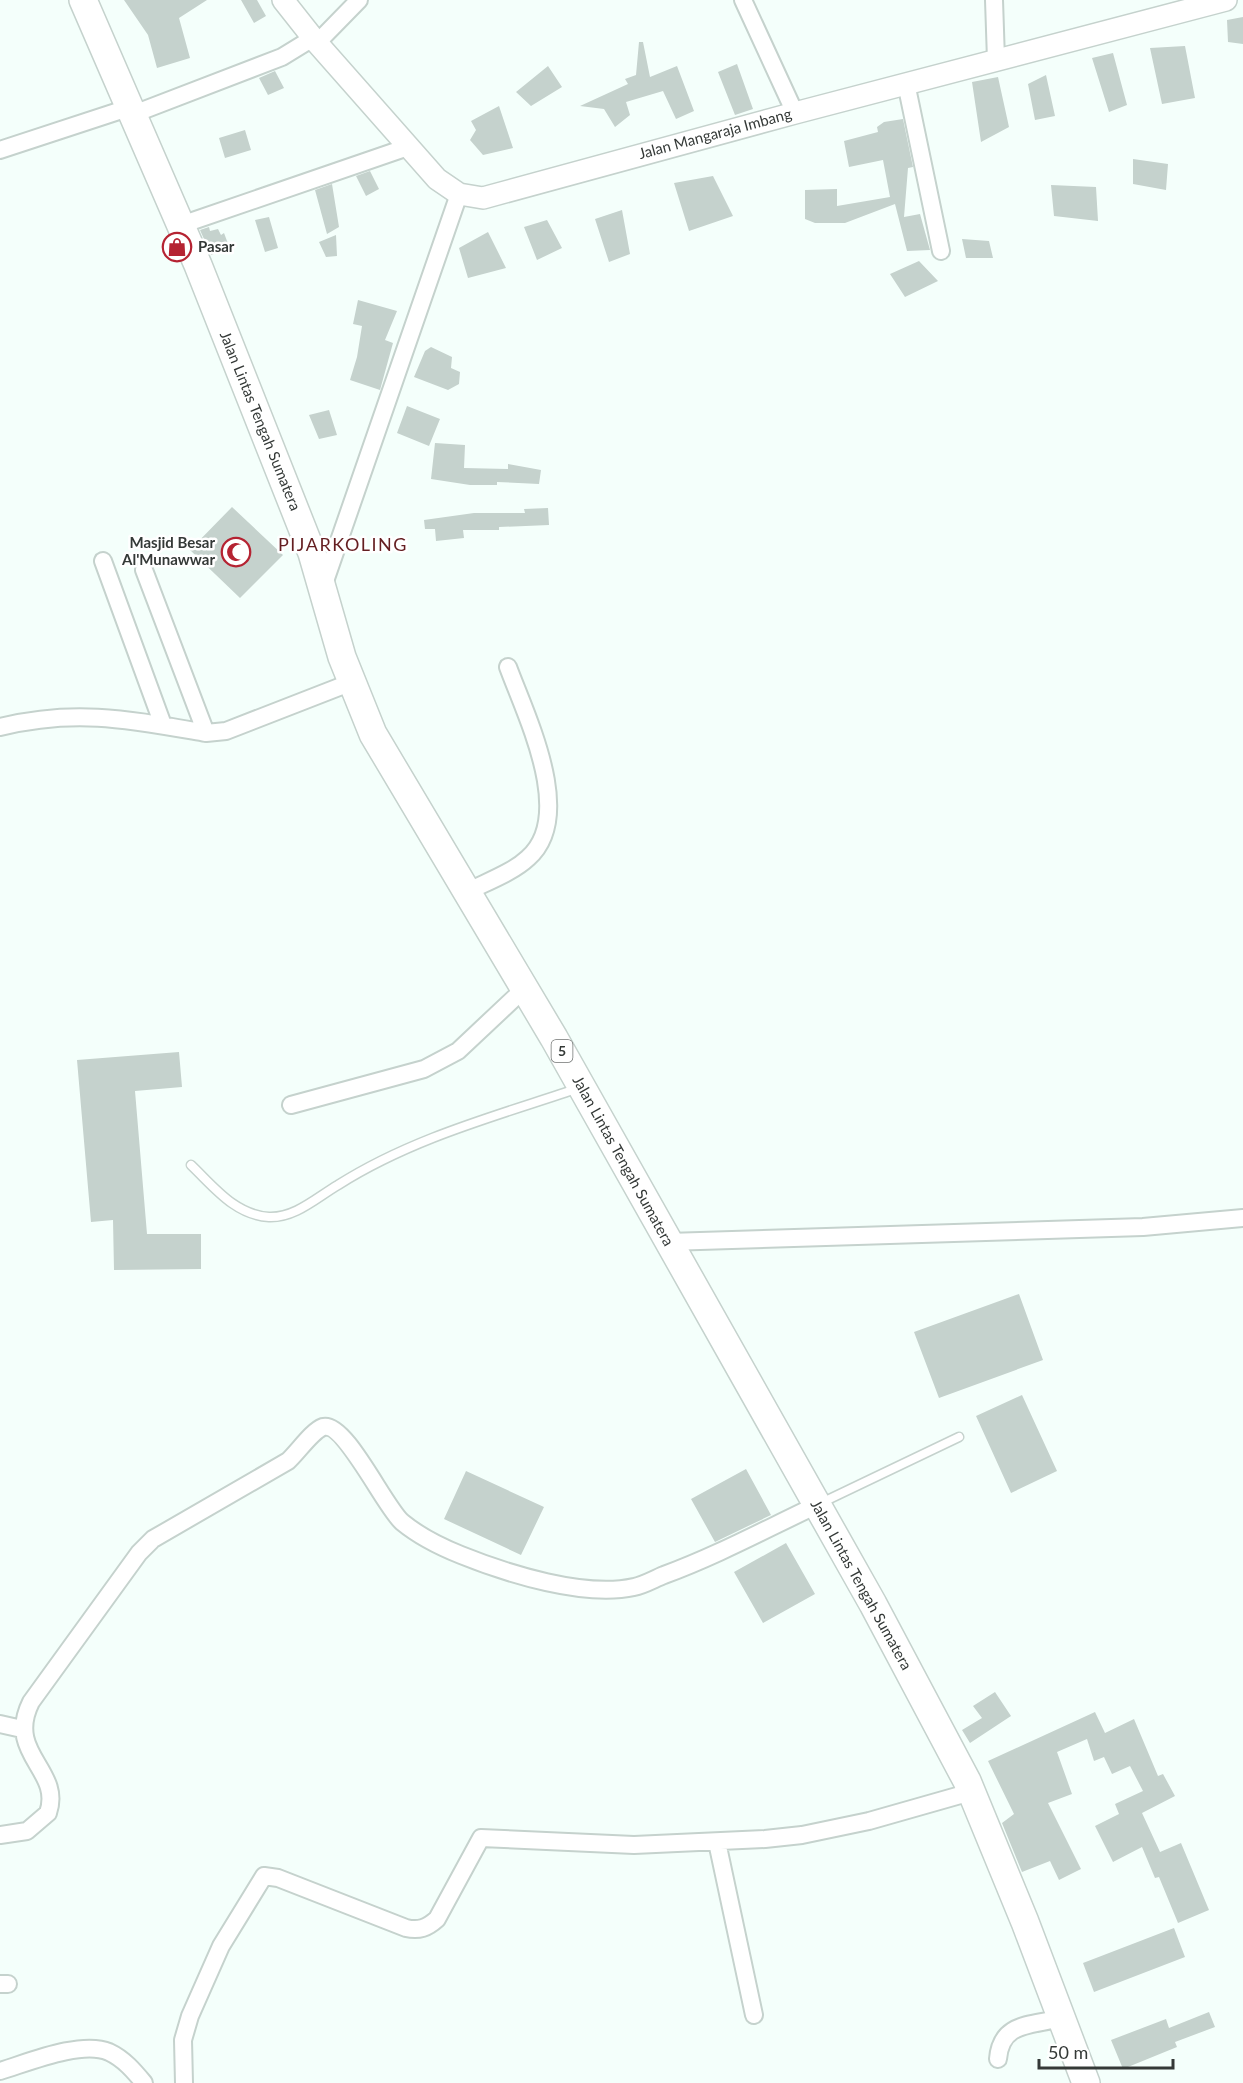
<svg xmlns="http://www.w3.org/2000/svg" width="1243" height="2083" font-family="Lato,sans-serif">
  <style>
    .building { fill: #c5d2cd }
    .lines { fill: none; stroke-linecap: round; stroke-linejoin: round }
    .service-casing { stroke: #c5d2cd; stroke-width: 11 }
    .minor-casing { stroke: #c5d2cd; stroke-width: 20 }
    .tertiary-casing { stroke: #c5d2cd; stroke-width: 24 }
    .trunk-casing { stroke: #c5d2cd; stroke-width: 30 }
    .service { stroke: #fff; stroke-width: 8 }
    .minor { stroke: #fff; stroke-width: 16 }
    .tertiary { stroke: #fff; stroke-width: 21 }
    .trunk { stroke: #fff; stroke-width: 27 }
    .labels { text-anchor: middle; stroke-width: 5; stroke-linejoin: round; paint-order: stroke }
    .shield { fill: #fff; stroke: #717473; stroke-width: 1.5 }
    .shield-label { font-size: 14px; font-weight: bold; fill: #343937 }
    .street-label { font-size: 15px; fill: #343937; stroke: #fff }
    .poi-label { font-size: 15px; font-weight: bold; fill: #343937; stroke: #fff; text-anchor: start }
    .quarter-label { font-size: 18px; letter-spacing: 1.5px; fill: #641e21; stroke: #fff }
  </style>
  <rect width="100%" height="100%" fill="#f4fffb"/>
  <!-- building -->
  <path class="building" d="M124,0H207L179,18L190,58L157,68L148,35Z
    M241,0H257L266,16L254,23Z
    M1243,17V44L1228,42L1227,20Z
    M639,42H643L650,77L677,66L694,111L676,119L663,91L626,102L630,115L615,127L604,109L580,106L628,84L625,79L636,75Z
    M1185,46L1195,98L1162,104L1150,48Z
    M1113,53L1127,105L1109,112L1092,58Z
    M737,64L753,109L735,115L718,72Z
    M548,66L562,87L531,106L516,92Z
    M275,71L284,88L268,95L259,78Z
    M1046,75L1055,116L1035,120L1028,84Z
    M998,77L1009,127L981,142L972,82Z
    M499,106L513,148L483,155L470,140L476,130L471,121Z
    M903,119L913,167L908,168L904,217L920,214L930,250L907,251L895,204L845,223H815L805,219V190L837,189V206L890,197L883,160L849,167L844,141L878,132L877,127L884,122Z
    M245,130L251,150L225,158L219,138Z
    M1133,159L1168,164L1166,190L1133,184Z
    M370,171L379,189L366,196L356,176Z
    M713,176L733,216L689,231L674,183Z
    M332,184L339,227L327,234L315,190Z
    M1051,185L1096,187L1098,221L1054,216Z
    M622,210L630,254L609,262L595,219Z
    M269,217L278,248L265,252L255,220Z
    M547,220L562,248L537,260L524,227Z
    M209,227L210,231L218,229L221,235L224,233L230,249L211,255L200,230Z
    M488,232L506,268L468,278L459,248Z
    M336,235L337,256L326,257L319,242Z
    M962,239L989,241L993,258H966Z
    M919,261L938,281L905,297L890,274Z
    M358,300L397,311L385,340L393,343L380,390L350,380L357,357L362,326L353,324Z
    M431,347L452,357L451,368L460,372L459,384L448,390L414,377L425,351Z
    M407,406L440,419L429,446L397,433Z
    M329,410L337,435L319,439L309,415Z
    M435,443L465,445L464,468L508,469V464L541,470L539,484L497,482V485H470L431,479Z
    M232,507L283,555L240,598L190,550Z
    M548,508L549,525L499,527V530H463L464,538L436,541L435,529H425L424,520L474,513H525L524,509Z
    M179,1052L182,1087L135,1091L147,1234H201V1269L114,1270L113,1220L91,1222L77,1060Z
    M1019,1294L1043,1360L939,1398L914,1332Z
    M1022,1395L1057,1471L1011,1493L976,1416Z
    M746,1469L771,1515L715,1542L691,1499Z
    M466,1471L544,1507L521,1555L444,1519Z
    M786,1543L815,1594L763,1623L734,1572Z
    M995,1692L1011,1716L970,1743L962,1730L982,1718L973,1706Z
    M1095,1712L1105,1733L1134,1719L1158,1776L1163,1774L1175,1796L1142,1813L1160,1852L1181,1843L1209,1910L1178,1923L1159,1877L1155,1878L1142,1847L1113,1862L1095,1826L1119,1814L1115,1804L1143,1791L1130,1766L1112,1774L1104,1757L1094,1761L1087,1739L1057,1752L1072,1794L1048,1803L1081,1869L1059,1880L1050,1861L1022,1872L1002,1823L1014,1814L988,1761Z
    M1174,1928L1185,1957L1094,1992L1083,1963Z
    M1209,2012L1215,2027L1175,2042L1177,2047L1123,2069L1111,2040L1166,2019L1169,2028Z"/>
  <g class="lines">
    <!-- service casing -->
    <g class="service-casing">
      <path id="service" d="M191,1165C214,1187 235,1215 269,1217C295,1218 316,1198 338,1185C412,1138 496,1116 579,1088
        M821,1503L959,1437"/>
    </g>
    <!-- minor casing -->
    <g class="minor-casing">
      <path id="minor" d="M743,0L795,113
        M994,0L996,60
        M317,43L359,0
        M906,83L941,251
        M131,115L282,57L313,38
        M0,150L128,108
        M181,225L408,147
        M103,561L163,725
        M144,570L206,733L226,731L352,682
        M323,587L459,194
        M0,727C76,708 132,720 206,733
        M467,892C486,882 512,873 528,858C576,816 526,716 508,667
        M291,1105L424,1069L458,1051L525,988
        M668,1242L1143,1227L1243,1218
        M0,1724L22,1729
        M0,1835L27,1831L48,1813C63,1770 5,1754 31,1702L139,1553L153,1539L288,1461C298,1452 312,1431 323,1427C345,1421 384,1506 402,1522C419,1536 441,1547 461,1555C508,1574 585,1598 634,1587C644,1585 654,1579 664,1575C716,1556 766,1529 817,1505
        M717,1842L754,2015
        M0,1984H8
        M998,2059C1001,2022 1030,2026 1061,2018
        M0,2071C27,2063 81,2040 109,2052C124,2059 134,2071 144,2083
        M184,2083L183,2040L190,2016L221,1946L264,1876L278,1878L406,1928C419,1931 427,1928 437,1919L481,1838L634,1845L765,1839L802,1835L869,1821L971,1792"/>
    </g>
    <!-- tertiary casing -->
    <g class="tertiary-casing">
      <path id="tertiary" d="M283,0L317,43L437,179L459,194L483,198L795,113L1226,0"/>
    </g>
    <!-- trunk casing -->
    <g class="trunk-casing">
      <path id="trunk" d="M83,0L198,265L312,553L342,657L373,734L554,1038L873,1604L967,1781L1025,1922L1086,2083"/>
    </g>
    <!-- service -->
    <use href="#service" class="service"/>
    <!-- minor -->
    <use href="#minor" class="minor"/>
    <!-- tertiary -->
    <use href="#tertiary" class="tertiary"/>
    <!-- trunk -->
    <use href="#trunk" class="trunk"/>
  </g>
  <!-- icons -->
  <defs>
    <g id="shop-ring" transform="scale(1.5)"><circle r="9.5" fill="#fff" stroke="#b52332" stroke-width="1.5"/><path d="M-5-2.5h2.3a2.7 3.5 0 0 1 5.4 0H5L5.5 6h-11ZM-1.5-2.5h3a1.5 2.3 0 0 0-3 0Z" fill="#b52332"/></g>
    <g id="mosque-ring" transform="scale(1.5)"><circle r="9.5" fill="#fff" stroke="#b52332" stroke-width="1.5"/><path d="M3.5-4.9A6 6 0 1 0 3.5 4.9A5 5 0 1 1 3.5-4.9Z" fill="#b52332"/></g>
  </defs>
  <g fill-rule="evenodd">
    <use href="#shop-ring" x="177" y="247"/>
    <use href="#mosque-ring" x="236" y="552"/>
  </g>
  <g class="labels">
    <!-- shield labels -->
    <rect class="shield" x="551.5" y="1040" width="21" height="22" rx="4.5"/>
    <g class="shield-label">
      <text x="562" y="1056">5</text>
    </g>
    <!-- street labels -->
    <g class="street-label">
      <text transform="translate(715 134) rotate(-15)" y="5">Jalan Mangaraja Imbang</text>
      <text transform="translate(260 421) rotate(68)" y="5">Jalan Lintas Tengah Sumatera</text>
      <text transform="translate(623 1161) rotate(61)" y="5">Jalan Lintas Tengah Sumatera</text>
      <text transform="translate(861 1585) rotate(61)" y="5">Jalan Lintas Tengah Sumatera</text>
    </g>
    <!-- poi labels -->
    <g class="poi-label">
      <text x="198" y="252">Pasar</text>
      <text x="215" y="548" text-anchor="end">Masjid Besar<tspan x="215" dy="17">Al'Munawwar</tspan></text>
    </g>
    <!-- quarter labels -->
    <g class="quarter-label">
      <text x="343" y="551">PIJARKOLING</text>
    </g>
  </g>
  <!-- scale -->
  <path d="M1039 2059v9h134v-9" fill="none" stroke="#343937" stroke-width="3"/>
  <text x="1048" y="2059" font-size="18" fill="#343937" stroke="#ffffff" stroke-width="4.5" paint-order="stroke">50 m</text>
</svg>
